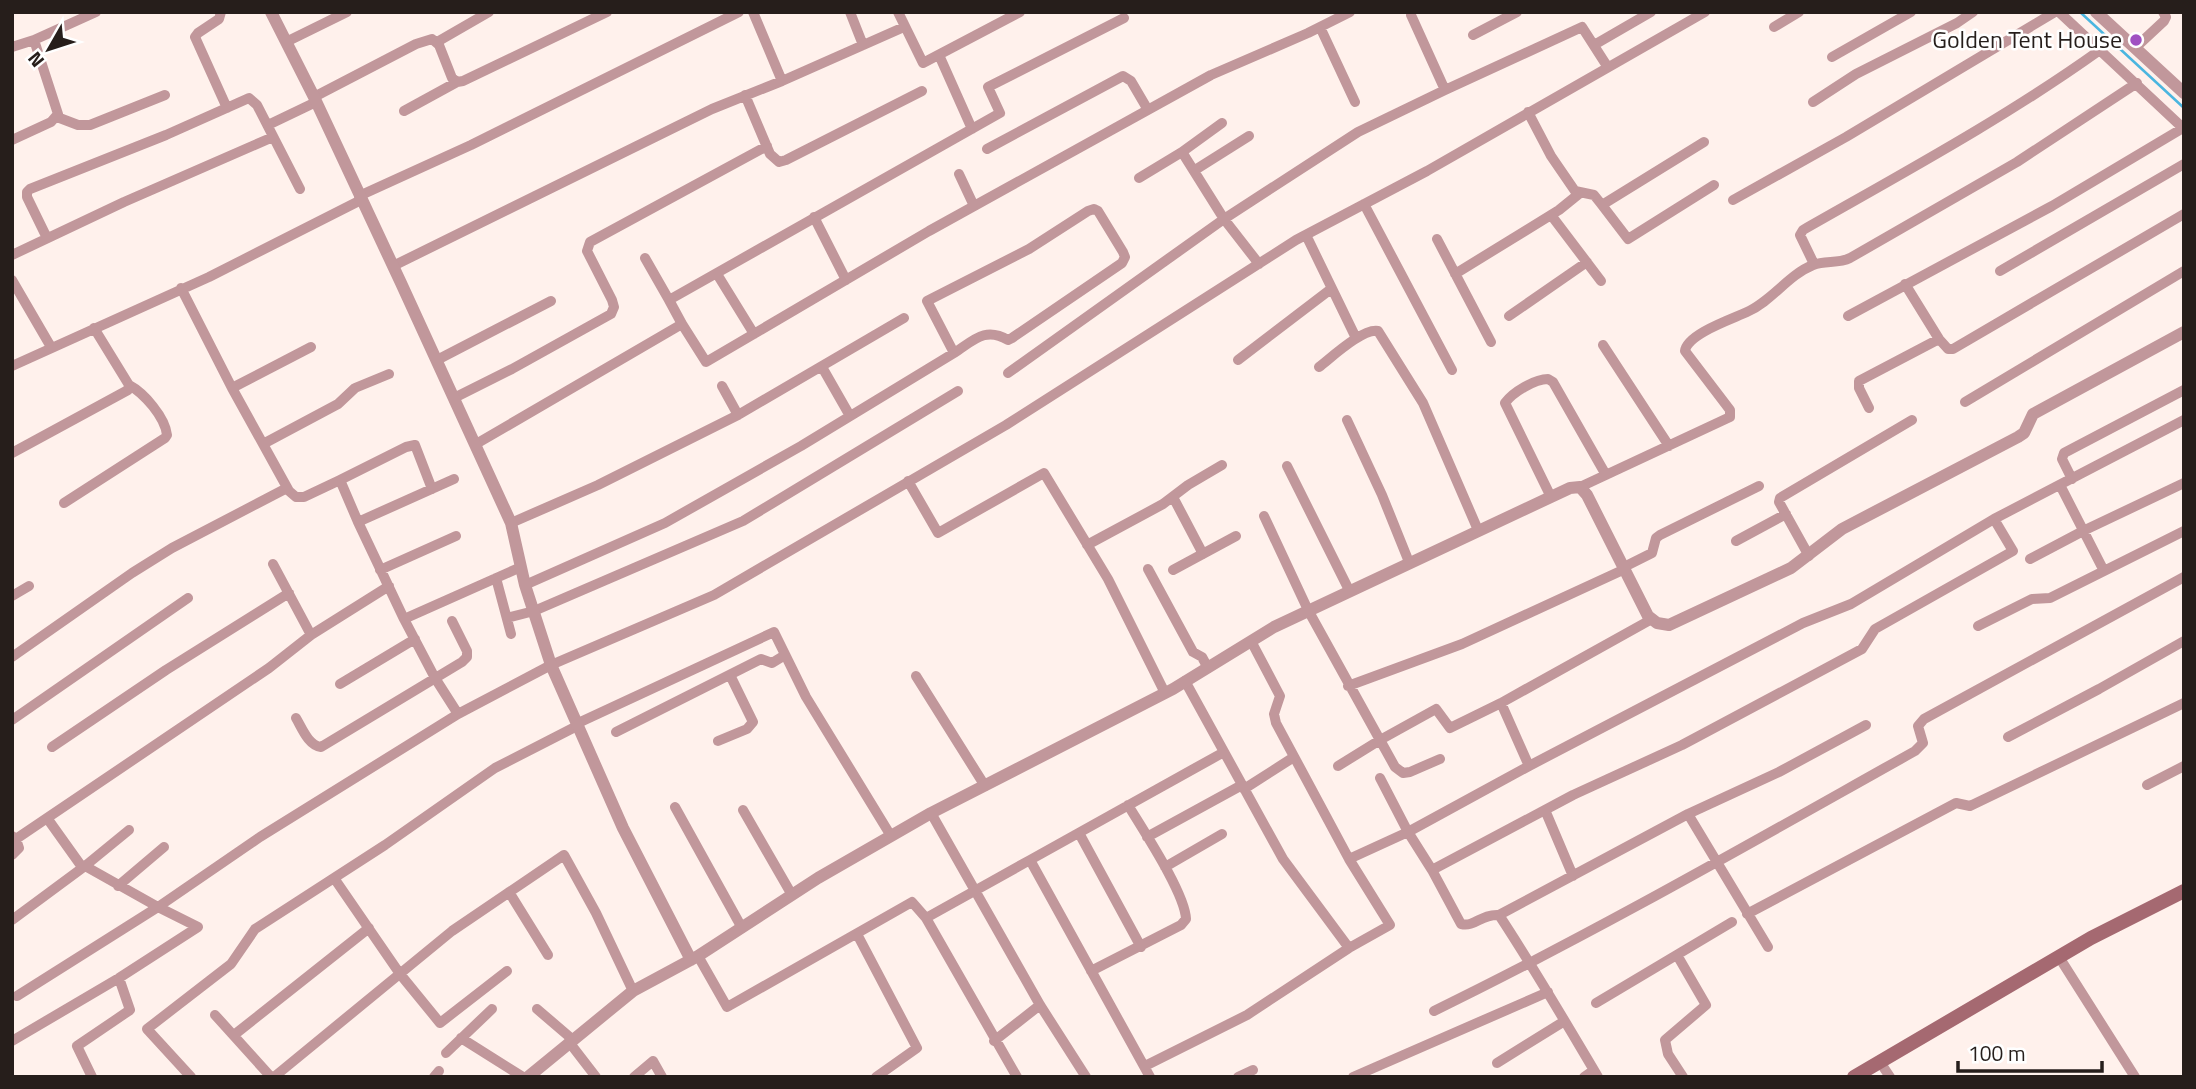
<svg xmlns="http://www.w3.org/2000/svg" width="2196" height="1089" font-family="'Titillium Web',sans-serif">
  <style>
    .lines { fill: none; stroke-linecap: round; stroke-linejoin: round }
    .stream { stroke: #4bb6e0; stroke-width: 2.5 }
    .minor { stroke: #c1979b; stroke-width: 10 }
    .tertiary { stroke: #c1979b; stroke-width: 12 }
    .secondary { stroke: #a56971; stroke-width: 14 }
    .poi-dot { fill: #a051c2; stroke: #fff; stroke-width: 2.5 }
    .labels { text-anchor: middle; stroke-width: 5; stroke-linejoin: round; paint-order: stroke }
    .poi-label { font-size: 24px; fill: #261e1b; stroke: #fff; text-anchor: end }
  </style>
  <rect width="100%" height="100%" fill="#fff1ec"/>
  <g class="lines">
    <!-- stream -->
    <path class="stream" d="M2080,12L2184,108"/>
    <!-- minor -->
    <path class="minor" d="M221,12L219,19L198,33L195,37L227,108
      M850,12L863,45
      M898,12L923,63L1020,12
      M2059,12L2184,129
      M1411,15L1445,90
      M1320,27L1355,102
      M1774,27L1799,12
      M1473,35L1517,12
      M286,42L347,12
      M437,42L489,12
      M1594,45L1651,12
      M12,47L34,40L96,12
      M2135,48L2164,21L2166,17L2163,12
      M939,55L972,129
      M1832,57L1911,12
      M782,81L904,27
      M745,95L770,154L779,162L786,160L922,91
      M314,97L416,44L432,39L439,45L452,78L457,82L463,81L607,12
      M1813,102L1856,74L1957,23L1973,12
      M404,111L457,82
      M1528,112L1551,156L1575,191L1594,195L1602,205
      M57,117L78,125H90L165,95
      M1222,123L1182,152L1224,219L1259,264
      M268,125L316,102
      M12,140L51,122L58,114L34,40
      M1704,142L1602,205L1628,239L1714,185
      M987,149L1123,76L1131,81L1148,110
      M1195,170L1249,136
      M959,174L974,206
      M1139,178L1182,152
      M359,196L471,145L739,12
      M1733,200L1846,137L2055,12
      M1364,204L1452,370
      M1551,215L1601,281
      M814,217L846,280
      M1306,235L1356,338
      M47,238L27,197V192L30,189L166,135L249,98L257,105L300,189
      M1437,239L1491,342
      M12,255L124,202L273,137
      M645,258L669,300
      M1814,264L1800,235L1803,230C1903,173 2005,118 2100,50
      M393,266L712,109L782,81L753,12
      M2000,271L2184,164
      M717,274L754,334
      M1455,274L1559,210L1580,193
      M12,280L51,347
      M1905,284L1939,339L1948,349H1953L2184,214
      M181,288L232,388L289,491L296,497H304L340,480L358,522L404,619
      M1509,316L1587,262
      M1848,316L2052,206L2183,128
      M682,324L706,362L929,231L1211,75L1308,33L1350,12
      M1603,345L1669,446
      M437,360L551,301
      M1238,360L1331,289
      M12,366L209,277L361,200
      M822,367L850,416
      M1319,367C1332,357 1363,328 1378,331L1423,403L1478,530
      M1008,373L1224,219L1358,132L1445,90L1582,27L1607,66
      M722,386L738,415
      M232,388L311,347
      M454,398L512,369L611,314L614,307L612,300L587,251L590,242L767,146
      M1965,402L2184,271
      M1869,408L1859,388V381L1939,339
      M1347,420L1382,495L1409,562
      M263,444L338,404L355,388L389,374
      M476,444L682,324L669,300L1000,113L988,87L1124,18
      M12,453L128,390L129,385L94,328
      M1287,466L1349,590
      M2072,479L2062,459L2064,453L2184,390
      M340,480L406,447L415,445L432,489
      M908,481L938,533L1044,473L1108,579L1165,693
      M2060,485L2104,571
      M1580,487L1730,417V410L1685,351C1687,334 1732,319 1747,312C1772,301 1788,275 1813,265C1825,260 1838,264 1850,258L2017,162L2137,83
      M1173,497L1203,554
      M1551,497L1505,403C1513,392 1535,379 1548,379L1553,382L1606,475
      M64,503L165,438L167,435C165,417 144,393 129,385
      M1264,516L1308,610L1380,740L1436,709L1450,728L1501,703
      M358,522L454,479
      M511,523L598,485L738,415L904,318
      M1736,541L1786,514
      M1087,545L1163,504L1188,485L1222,465
      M1809,556L1779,502L1780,498L1912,420
      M2030,559L2085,530L2184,483
      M273,564L311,635
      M1624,567L1652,553L1656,538L1660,535L1759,486
      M1148,569L1193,652L1202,657L1208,668
      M380,570L456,536
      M1173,570L1236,536
      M496,578L511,634
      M525,585L665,523L801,446L954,353L927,301L1029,249L1088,211L1094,209L1098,211L1123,252L1125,257L1122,263L1012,338L1008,340C985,326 973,341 954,353
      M12,596L29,586
      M507,618L534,611L743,521L958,391
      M1978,626L2032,599L2050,598L2184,531
      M1251,641L1280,696L1274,714L1276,723L1349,859L1408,832L1432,870L1461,924C1476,927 1480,914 1499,915C1534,968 1566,1023 1598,1077
      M12,657L132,573L172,548L287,488
      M916,676L985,786
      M1185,681L1283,859L1349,948
      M340,684L415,639
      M1348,686L1462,644L1625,569
      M458,714L435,678L404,619L521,567
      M296,718C302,728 308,745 321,747L462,662L467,657V651L452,621
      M12,720L188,598
      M576,724L774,632L806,697L891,836
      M616,732L761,659L772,663L785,655
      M2008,737L2099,689L2184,641
      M718,741L747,729L753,722L730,675
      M52,747L166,670L289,593
      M1338,766L1380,740L1395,767L1403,773L1410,772L1440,759
      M1529,766L1803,623L1851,604L1994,519L2184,420
      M1380,778L1408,832L1529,766L1501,703L1652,619
      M2147,785L2184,766
      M1244,789L1294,757
      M675,807L742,928
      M743,810L792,895
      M1545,810L1573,876
      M931,813L1040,1005L1086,1077
      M1688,814L1779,772L1866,725
      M47,818L82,867
      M1079,833L1141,947
      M12,836L16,839L269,668L311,635L389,586
      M1147,837L1242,785
      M12,855L19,848L16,839
      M1030,860L1224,752
      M85,866L129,830
      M1165,867L1222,834
      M1432,870L1573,795L1682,745L1862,649L1875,629L2013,551L1994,519
      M334,878L400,974L440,1023L507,971
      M118,886L164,847
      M509,892L548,955
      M1747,914L1956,803L1970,806L2184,703
      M1499,915L1688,814L1768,947
      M12,920L85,866L158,907L17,996
      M857,934L917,1048L876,1077
      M1677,955L1706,1005L1665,1040L1668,1054L1683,1077
      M698,956L727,1007L912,902L926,918
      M2059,957L2135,1077
      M1091,971L1181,925L1186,919C1185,893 1143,830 1128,805
      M1596,1003L1732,922
      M537,1009L572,1039
      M1434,1011C1598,931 1756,840 1915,751L1923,743L1918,726L1924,719L2184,577
      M215,1015L271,1077
      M234,1035L369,928
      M461,1038L523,1077
      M12,1041L119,978
      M994,1041L1040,1005
      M569,1042L596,1077
      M446,1053L492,1009
      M1880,1062L1890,1077
      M1497,1063L1563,1022
      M1145,1066L1247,1015L1349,948L1390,925L1349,859
      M92,1077L77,1046L130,1010L119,978L198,927L158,907L260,837L458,714L551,665L714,595L1006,425L1296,240L1427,171L1705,12
      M191,1077L147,1029L231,964L255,929L385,845L495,768L577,726
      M274,1077L452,931L564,855L596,913L633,991
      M434,1077L439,1071
      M634,1077L653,1061L662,1077
      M1017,1077L926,918L1030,860L1150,1077
      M1238,1077L1253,1070
      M1353,1077L1548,992
      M1584,1077L1594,1070"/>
    <!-- tertiary -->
    <path class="tertiary" d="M271,12L314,97L401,283L511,523L525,585L551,665L623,828L691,960
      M2096,12L2184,93
      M528,1077L633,991L698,956L818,878L931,813L1173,689L1274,627L1570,488L1580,487L1587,495L1648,616L1657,623L1669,625L1791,568L1842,529L2018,437L2024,433L2033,414L2184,332"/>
    <!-- secondary -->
    <path class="secondary" d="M1854,1077L2091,938L2184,891"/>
  </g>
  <!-- markers -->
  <circle class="poi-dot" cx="2136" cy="40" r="7"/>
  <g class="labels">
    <!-- poi labels -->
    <g class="poi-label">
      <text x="2122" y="48">Golden Tent House</text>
    </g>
  </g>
  <!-- border -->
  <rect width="2196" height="1089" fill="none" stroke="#261e1b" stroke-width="28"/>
  <!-- north arrow -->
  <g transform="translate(49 49) rotate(231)" stroke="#ffffff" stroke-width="5" paint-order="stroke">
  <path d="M0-5L12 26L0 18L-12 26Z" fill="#261e1b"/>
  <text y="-10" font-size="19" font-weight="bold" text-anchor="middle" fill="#261e1b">N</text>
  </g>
  <!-- scale -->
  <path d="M1958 1061v10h144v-10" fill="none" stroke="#261e1b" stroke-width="3.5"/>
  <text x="1968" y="1061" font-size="21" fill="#261e1b" stroke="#ffffff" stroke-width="5" paint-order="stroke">100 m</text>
</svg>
